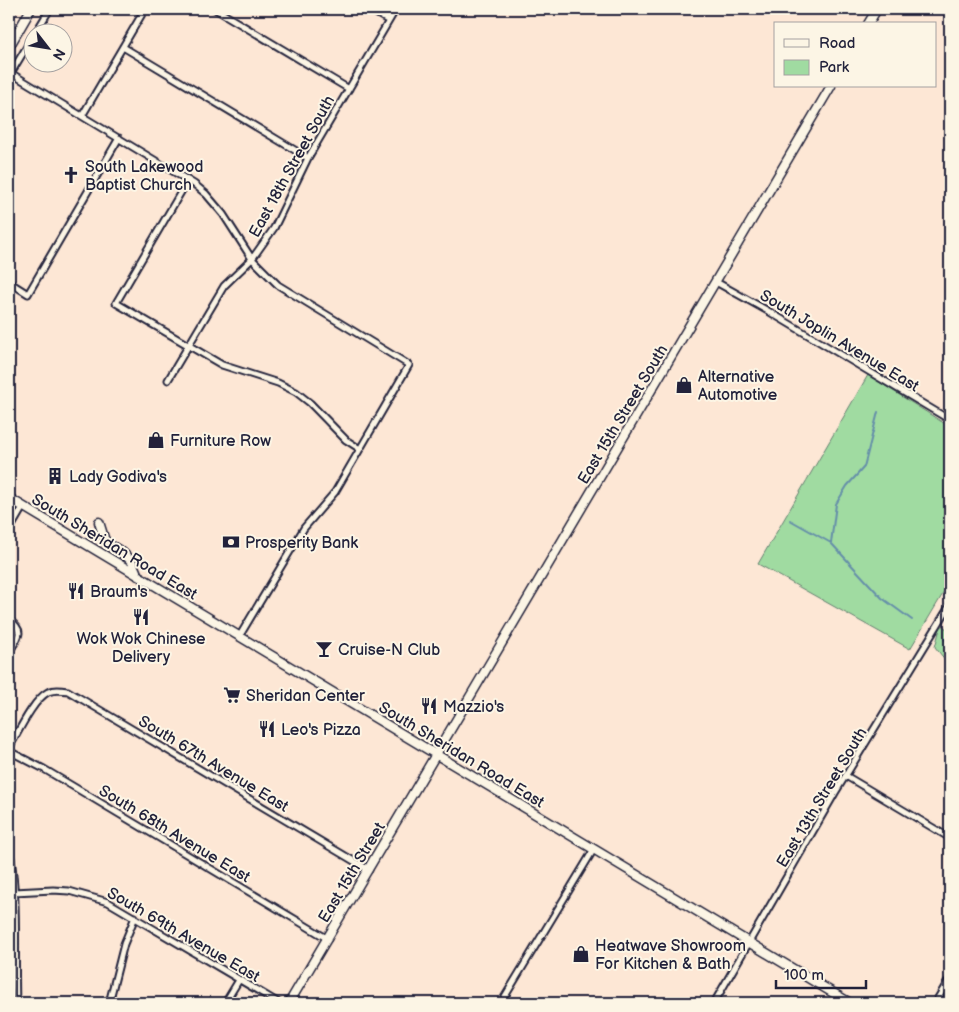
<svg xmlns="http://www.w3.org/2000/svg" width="959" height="1012" font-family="'Balsamiq Sans',sans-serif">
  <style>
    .green { fill: #a0dba1; stroke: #617e6e }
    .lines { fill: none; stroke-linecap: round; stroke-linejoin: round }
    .stream { stroke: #658fa9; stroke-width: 2 }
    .minor-casing { stroke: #22223b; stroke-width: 9 }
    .secondary-casing { stroke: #22223b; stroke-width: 11 }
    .minor { stroke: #fcf5e5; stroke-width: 5 }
    .secondary { stroke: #fcf5e5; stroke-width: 8 }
    .labels { text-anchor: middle; stroke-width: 4; stroke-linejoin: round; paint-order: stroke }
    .poi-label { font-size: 16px; fill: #22223b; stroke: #fcf5e5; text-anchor: start }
    .street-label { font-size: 16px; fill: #22223b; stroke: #fcf5e5 }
  </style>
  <rect width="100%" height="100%" fill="#fde7d5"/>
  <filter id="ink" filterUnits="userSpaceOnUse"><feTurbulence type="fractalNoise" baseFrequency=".02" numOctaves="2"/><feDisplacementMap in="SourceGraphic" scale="10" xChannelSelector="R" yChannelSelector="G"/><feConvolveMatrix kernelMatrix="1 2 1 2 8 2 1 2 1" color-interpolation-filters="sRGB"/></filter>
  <g filter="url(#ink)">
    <!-- green -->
    <path class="green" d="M868,375L950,427V582L910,649L758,564Z
      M941,625L950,631V666L935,647Z"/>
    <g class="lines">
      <!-- stream -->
      <path class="stream" d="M790,520L831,543L882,598L912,620
        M831,543L836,504L847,486L864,467L878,412
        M944,639L950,645"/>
      <!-- minor casing -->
      <g class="minor-casing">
        <path id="minor" d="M215,9L349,89
          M369,9L389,21
          M9,15L13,9
          M36,32L50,9
          M123,47L308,158
          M9,72L194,184L206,194L223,214L252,259L278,285L409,365L335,492L304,528L239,637
          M11,73L32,38
          M82,116L145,9
          M188,180L116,303L222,365L278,383L296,392L310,403L346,440L360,449
          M9,282L28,294L119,138
          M716,282L768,311L950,420
          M168,380L224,286L252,259L274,228L308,158L396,9
          M9,531L23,507
          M9,620C26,631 18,638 9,652
          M9,748C18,733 33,700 48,692C55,689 61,690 68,691L369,870
          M9,751L44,769L328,939
          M846,776L950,838
          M9,847C19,899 14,951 16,1003
          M14,892L53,890L69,891L108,902L279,1003
          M109,1003L124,944L135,917
          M225,1003L239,980
          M501,1003L594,849
          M714,1003L835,793L950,605
          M935,1003L950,978"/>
      </g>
      <!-- secondary casing -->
      <g class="secondary-casing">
        <path id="secondary" d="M868,24L877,9
          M9,47L31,9
          M9,498L850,1003
          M99,522L104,538L107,543L122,552L132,562L138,576
          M289,1003L831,86"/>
      </g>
      <!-- minor -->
      <use href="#minor" class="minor"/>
      <!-- secondary -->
      <use href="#secondary" class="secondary"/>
    </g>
  </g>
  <!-- icons -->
  <defs>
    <g id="church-bare" transform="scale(1.35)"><path d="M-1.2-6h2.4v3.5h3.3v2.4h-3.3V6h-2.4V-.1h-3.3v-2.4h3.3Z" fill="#22223b" stroke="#fcf5e5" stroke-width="2.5" paint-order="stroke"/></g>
    <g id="shop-bare" transform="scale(1.35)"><path d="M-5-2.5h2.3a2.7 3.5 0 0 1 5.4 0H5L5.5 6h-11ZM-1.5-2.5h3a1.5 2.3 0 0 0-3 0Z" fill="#22223b" stroke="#fcf5e5" stroke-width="2.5" paint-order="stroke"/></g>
    <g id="building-bare" transform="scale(1.35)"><path d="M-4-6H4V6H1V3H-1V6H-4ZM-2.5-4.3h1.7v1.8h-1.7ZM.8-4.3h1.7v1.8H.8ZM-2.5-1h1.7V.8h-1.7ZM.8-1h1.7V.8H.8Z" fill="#22223b" stroke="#fcf5e5" stroke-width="2.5" paint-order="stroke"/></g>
    <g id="bank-bare" transform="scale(1.35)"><path d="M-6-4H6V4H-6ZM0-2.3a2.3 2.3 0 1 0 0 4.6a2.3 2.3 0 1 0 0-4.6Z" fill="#22223b" stroke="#fcf5e5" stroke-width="2.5" paint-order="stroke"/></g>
    <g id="restaurant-bare" transform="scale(1.35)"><path d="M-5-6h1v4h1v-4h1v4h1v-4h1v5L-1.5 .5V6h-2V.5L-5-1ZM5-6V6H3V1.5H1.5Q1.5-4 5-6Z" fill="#22223b" stroke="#fcf5e5" stroke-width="2.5" paint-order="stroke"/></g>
    <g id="bar-bare" transform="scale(1.35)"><path d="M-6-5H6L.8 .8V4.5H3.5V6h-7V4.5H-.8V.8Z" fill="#22223b" stroke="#fcf5e5" stroke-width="2.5" paint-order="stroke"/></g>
    <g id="supermarket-bare" transform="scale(1.35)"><path d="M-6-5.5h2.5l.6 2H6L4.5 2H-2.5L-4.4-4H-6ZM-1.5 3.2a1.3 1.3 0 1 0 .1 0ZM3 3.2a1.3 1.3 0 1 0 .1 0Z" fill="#22223b" stroke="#fcf5e5" stroke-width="2.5" paint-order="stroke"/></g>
  </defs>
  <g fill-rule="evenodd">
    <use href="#church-bare" x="71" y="175"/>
    <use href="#shop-bare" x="684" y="385"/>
    <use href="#shop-bare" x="156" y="440"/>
    <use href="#building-bare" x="55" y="476"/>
    <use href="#bank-bare" x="231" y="542"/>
    <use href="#restaurant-bare" x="76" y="591"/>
    <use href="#restaurant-bare" x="141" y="617"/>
    <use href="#bar-bare" x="324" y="649"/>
    <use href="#supermarket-bare" x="232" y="695"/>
    <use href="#restaurant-bare" x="429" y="706"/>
    <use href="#restaurant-bare" x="267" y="729"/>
    <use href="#shop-bare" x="581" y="954"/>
  </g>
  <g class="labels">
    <!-- poi labels -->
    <g class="poi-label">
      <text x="85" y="172">South Lakewood<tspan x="85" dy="18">Baptist Church</tspan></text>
      <text x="698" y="382">Alternative<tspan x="698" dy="18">Automotive</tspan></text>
      <text x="170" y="446">Furniture Row</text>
      <text x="69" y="482">Lady Godiva's</text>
      <text x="245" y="548">Prosperity Bank</text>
      <text x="90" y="597">Braum's</text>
      <text x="141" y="644" text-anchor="middle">Wok Wok Chinese<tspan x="141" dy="18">Delivery</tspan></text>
      <text x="338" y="655">Cruise-N Club</text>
      <text x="246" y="701">Sheridan Center</text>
      <text x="443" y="712">Mazzio's</text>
      <text x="281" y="735">Leo's Pizza</text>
      <text x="595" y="951">Heatwave Showroom<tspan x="595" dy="18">For Kitchen &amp; Bath</tspan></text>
    </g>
    <!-- street labels -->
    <g class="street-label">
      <text transform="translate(291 166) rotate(-61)" y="6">East 18th Street South</text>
      <text transform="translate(840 340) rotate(31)" y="6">South Joplin Avenue East</text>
      <text transform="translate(622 414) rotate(-59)" y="6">East 15th Street South</text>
      <text transform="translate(115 546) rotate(31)" y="6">South Sheridan Road East</text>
      <text transform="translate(462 754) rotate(31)" y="6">South Sheridan Road East</text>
      <text transform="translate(214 763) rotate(31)" y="6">South 67th Avenue East</text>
      <text transform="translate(821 797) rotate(-59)" y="6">East 13th Street South</text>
      <text transform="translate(175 833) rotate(31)" y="6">South 68th Avenue East</text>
      <text transform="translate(351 872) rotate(-59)" y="6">East 15th Street</text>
      <text transform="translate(184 934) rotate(30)" y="6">South 69th Avenue East</text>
    </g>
  </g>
  <!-- margin -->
  <rect width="959" height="1012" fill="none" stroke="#fcf5e5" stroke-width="30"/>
  <rect x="15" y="15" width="929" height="982" fill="none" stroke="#22223b" stroke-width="2" filter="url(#ink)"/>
  <!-- legend -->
  <rect x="774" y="22" width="162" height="65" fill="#fcf5e5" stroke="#a5a1a1"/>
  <rect x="784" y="39" width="25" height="8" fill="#fcf5e5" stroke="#a5a1a1"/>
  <text x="819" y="48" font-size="15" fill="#22223b">Road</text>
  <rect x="784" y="60" width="25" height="15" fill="#a0dba1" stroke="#a5a1a1"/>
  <text x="819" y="72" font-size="15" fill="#22223b">Park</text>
  <!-- north arrow -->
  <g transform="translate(48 48) rotate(121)"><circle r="24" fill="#fcf5e5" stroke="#a5a1a1"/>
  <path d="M0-4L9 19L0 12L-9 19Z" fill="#22223b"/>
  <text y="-8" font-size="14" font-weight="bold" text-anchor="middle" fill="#22223b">N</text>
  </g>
  <!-- scale -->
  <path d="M776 980v8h90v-8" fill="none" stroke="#22223b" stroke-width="2.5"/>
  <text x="784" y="980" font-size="15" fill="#22223b" stroke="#fcf5e5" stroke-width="4" paint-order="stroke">100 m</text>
</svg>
